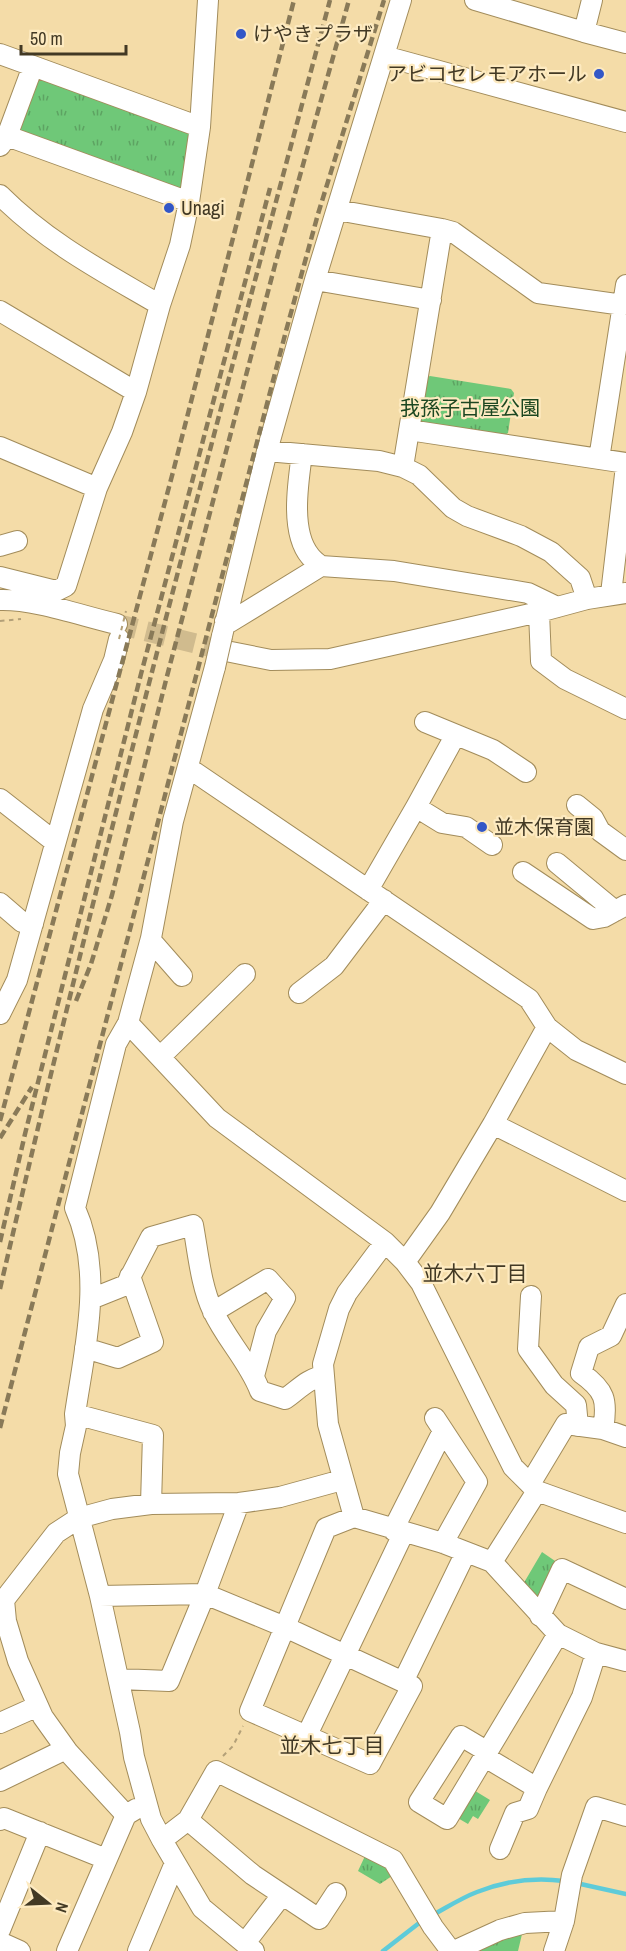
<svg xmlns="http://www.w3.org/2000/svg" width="626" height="1951" font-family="'Archivo Narrow','Noto Sans JP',sans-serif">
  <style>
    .park { fill: url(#park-tufts) }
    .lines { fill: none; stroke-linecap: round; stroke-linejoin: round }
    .stream { stroke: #5ecbd9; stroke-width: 4.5 }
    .minor-tunnel { stroke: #d0bb8e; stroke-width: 20; stroke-dasharray: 20 10; stroke-linecap: butt }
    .minor-casing { stroke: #a28c5b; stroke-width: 22 }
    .path { stroke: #b3a078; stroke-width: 2; stroke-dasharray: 4.5 4.5; stroke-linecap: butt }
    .minor { stroke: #fff; stroke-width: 20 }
    .rail { stroke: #897a58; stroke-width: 4.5; stroke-dasharray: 9 4.5; stroke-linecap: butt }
    .minor-bridge-casing { stroke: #a28c5b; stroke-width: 22; stroke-linecap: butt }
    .path-bridge { stroke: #b3a078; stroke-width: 2; stroke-dasharray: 4.5 4.5; stroke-linecap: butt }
    .minor-bridge { stroke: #fff; stroke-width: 20 }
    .poi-dot { fill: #3357c7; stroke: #fdeac0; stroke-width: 2 }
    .labels { text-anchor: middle; stroke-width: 4.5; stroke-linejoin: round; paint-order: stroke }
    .poi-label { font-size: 20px; fill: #423924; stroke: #fdeac0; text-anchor: start }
    .park-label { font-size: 20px; fill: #1c4721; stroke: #fdeac0 }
    .neighbourhood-label { font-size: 21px; fill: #423924; stroke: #fdeac0 }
  </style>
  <defs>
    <pattern id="park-tufts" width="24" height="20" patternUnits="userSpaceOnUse" patternTransform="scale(1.5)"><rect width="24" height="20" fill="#6fc878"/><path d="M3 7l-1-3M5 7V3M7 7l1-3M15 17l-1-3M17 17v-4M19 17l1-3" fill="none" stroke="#5da362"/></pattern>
  </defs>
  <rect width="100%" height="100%" fill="#f4dca8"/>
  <!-- park -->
  <path class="park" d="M35,76L191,129L187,191L179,193L18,134Z
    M430,376L511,389L514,393L508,433L500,438L422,425L417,418L423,379Z
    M542,1552L558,1563L542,1598H533L522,1586Z
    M472,1789L490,1800L478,1819L473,1816L468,1824L456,1817Z
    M365,1856L387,1866L392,1876L380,1884L358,1871Z
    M523,1930L518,1951H469Z"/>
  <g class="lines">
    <!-- stream -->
    <path class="stream" d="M576,1883L626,1894
      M431,1916C446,1908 461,1898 477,1892C505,1881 535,1877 564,1881
      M383,1951L423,1920"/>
    <!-- minor-tunnel -->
    <path class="minor-tunnel" d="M117,624L226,651"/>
    <!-- minor casing -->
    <g class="minor-casing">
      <path id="minor" d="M475,0L584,32
        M592,0L584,32L626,43
        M0,54L33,66L7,136L0,146
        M384,56L626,122
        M33,66L200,127
        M7,136L189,202
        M0,195C48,243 102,271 160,305
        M337,210L442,229
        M315,280L431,300
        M0,311L136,392
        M409,430L626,463
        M0,447L97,488
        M267,451L379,461L403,467L419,475L453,508L467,516L521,536L551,552L580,578L587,599
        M302,454C298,483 290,532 310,556C313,560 317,563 321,566
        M599,459L626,285
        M403,467L442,229L453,232L538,293L623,305
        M0,546L17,541
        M0,577L56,591L66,586L97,488L122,432L136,392L160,305L180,245L189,202L200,127L208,0
        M611,594L626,466
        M0,600C35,599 82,616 117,624
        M539,612L541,661L565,679L626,709
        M225,621L230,622L321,566L394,571L528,593L557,607
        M222,636L267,451L315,280L401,0
        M226,651L271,660L330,659L539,612L587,599L626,593
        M215,667L173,821L151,938L128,1023L116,1044L75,1208C104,1273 85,1346 75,1414L76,1426L70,1453L68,1474L100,1596L130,1732L134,1757L151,1819L162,1840L202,1908L254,1951
        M425,722L493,750L526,772
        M187,770L196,773L529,999L547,1027L576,1050L626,1074
        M0,799L55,842
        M577,805L593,818L600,831L626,850
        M416,807L442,823L466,827L492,845
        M557,863L615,911
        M523,872L593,919L604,917L626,905
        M368,890L416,807L455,736
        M0,903L22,922L33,924
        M150,942L154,944L182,976
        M299,993L334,966L384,900
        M0,1014L17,980L93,709L114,660L119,639
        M128,1023L217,1118L385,1242L405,1262L421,1283L513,1467L537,1491L626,1523
        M160,1057L245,974
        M493,1124L626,1191
        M405,1262L440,1213L493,1124L547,1027
        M531,1296L528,1349L554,1385L576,1405L578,1426
        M91,1299L126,1285L151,1237L193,1225C198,1252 201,1287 213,1311C226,1339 249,1362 260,1391L285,1399C298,1390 308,1378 324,1376
        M213,1312L268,1279L285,1298L266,1331L254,1376
        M85,1348L118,1358L153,1342L130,1276
        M75,1414L153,1435L151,1504
        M435,1418L477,1482L443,1543
        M603,1429C608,1400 605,1390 581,1373L589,1347L611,1336L626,1304
        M530,1484L566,1424L603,1429L626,1437
        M354,1517L328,1424L323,1364L339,1309L347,1293L385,1242
        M393,1530L443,1431
        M492,1562L537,1491
        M100,1596L205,1594L285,1627L412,1686L370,1764L250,1711L326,1528L354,1517L443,1543L492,1562L558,1634L596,1653L626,1661
        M540,1616L562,1569L626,1599
        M119,1679L169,1681L205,1594L239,1503
        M403,1682L466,1552
        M0,1723L38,1706
        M306,1737L404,1532
        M488,1752L461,1736L419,1802L447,1819L558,1634
        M485,1757L537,1788
        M0,1781L66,1749
        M126,1815L68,1752L43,1717L18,1661L6,1621L4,1600L56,1533L79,1518L112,1509L151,1504L239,1503L280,1497L342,1480
        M0,1820L4,1818L106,1859
        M188,1820L253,1875L319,1919L336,1893
        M162,1840L188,1820L216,1771L393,1860L433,1927L451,1951
        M500,1849L515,1813L528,1809L537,1788L582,1697L596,1653
        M0,1930L40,1832
        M0,1942L20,1951
        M245,1943L282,1895
        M67,1951L126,1815L136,1809
        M138,1951L175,1863
        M454,1951L500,1930L525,1923L564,1921
        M554,1951L564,1921L572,1875L596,1807L626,1816"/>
    </g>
    <!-- path -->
    <path class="path" d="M0,621L21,619
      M223,1756L233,1746L243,1726"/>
    <!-- minor -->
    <use href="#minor" class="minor"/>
    <!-- rail -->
    <path class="rail" d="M76,1001L91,964L112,895L166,680L275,265L349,0
      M0,1121L173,472L294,0
      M0,1138L32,1087
      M0,1242L25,1134L141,674L270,188
      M0,1289C100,857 215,429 330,0
      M0,1428L286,331L318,214L384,0"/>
    <!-- minor-bridge casing -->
    <g class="minor-bridge-casing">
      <path id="minor-bridge" d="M215,667L222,636"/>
    </g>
    <!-- path-bridge -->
    <path class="path-bridge" d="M119,639L126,611"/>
    <!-- minor-bridge -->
    <use href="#minor-bridge" class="minor-bridge"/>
  </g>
  <!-- markers -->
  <g class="poi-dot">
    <circle cx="241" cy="34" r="6"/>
    <circle cx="599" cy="74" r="6"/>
    <circle cx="169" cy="208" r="6"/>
    <circle cx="482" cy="827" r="6"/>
  </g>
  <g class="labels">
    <!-- poi labels -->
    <g class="poi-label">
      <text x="253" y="41">けやきプラザ</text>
      <text x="587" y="81" text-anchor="end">アビコセレモアホール</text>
      <text x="181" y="215">Unagi</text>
      <text x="494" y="834">並木保育園</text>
    </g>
    <!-- park labels -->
    <g class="park-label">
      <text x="470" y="415">我孫子古屋公園</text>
    </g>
    <!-- neighbourhood labels -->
    <g class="neighbourhood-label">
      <text x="475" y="1281">並木六丁目</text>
      <text x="332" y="1753">並木七丁目</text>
    </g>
  </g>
  <!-- north arrow -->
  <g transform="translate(48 1903) rotate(108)" stroke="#fdeac0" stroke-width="4.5" paint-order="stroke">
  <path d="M0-4.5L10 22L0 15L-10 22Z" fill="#423924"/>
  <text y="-9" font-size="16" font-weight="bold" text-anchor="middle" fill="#423924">N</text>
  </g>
  <!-- scale -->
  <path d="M21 45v9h105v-9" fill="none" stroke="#423924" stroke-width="3"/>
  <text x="30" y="45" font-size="18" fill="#423924" stroke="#fdeac0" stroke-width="4.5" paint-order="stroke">50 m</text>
</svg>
